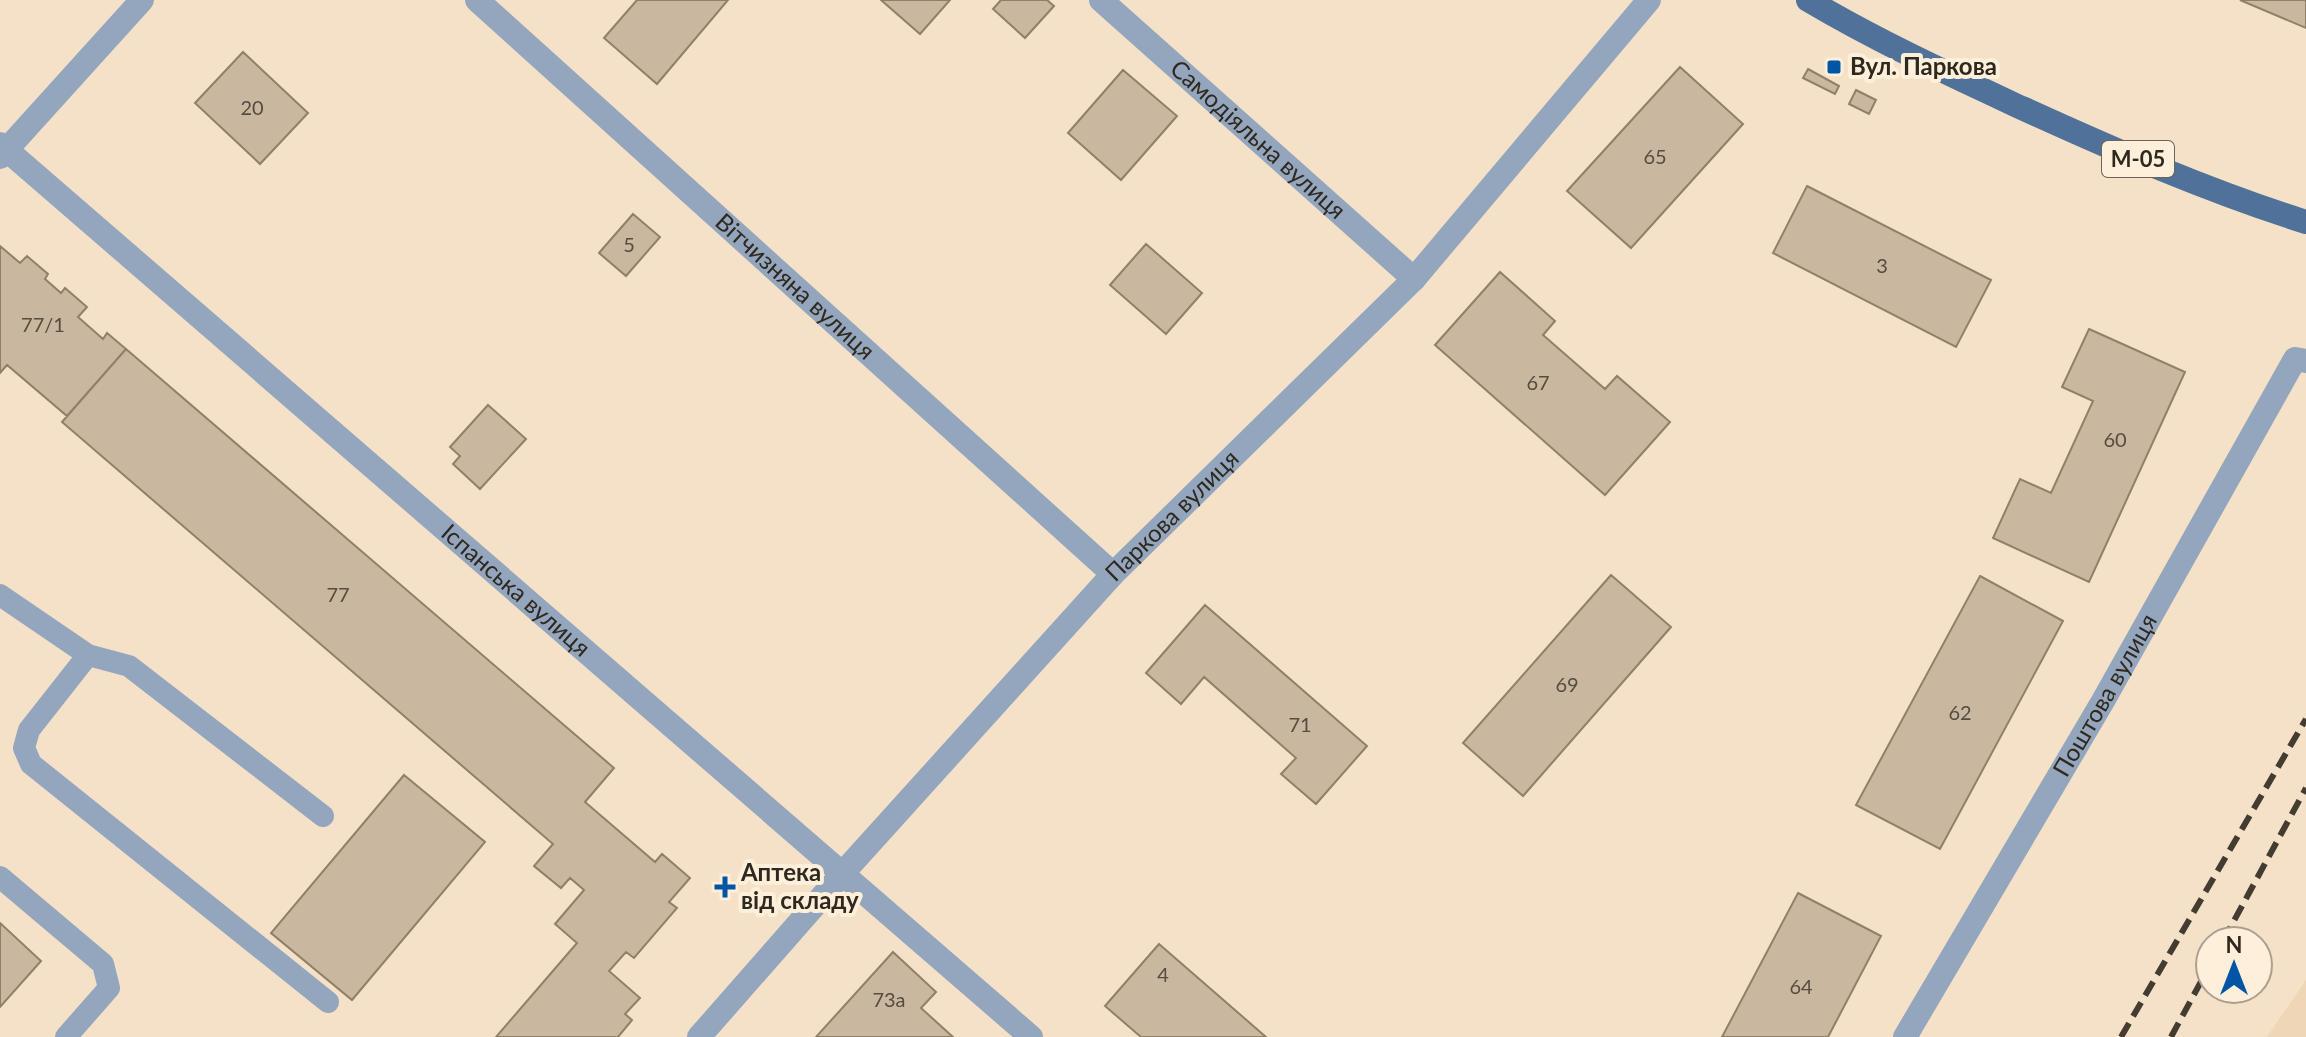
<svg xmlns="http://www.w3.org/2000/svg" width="2306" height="1037" font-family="Lato,sans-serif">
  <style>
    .built { fill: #eed6b6 }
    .building { fill: #cab79f; stroke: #917f68; stroke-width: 2 }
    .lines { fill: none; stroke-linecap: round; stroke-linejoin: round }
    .lane { stroke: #93a6bd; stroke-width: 22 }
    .street { stroke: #93a6bd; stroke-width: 24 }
    .primary { stroke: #4f719a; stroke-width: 24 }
    .rail { stroke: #443c31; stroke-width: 6; stroke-dasharray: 16 8; stroke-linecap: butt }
    .poi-dot { fill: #0056a4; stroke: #feefda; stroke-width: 3 }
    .labels { text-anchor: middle; stroke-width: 8; stroke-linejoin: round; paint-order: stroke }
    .number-label { font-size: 20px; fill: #564c3f }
    .shield { fill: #feefda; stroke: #6d6457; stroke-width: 2 }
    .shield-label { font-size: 22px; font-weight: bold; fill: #2f281f }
    .poi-label { font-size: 24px; font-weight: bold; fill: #2f281f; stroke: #feefda; text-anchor: start }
    .street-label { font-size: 24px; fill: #2f281f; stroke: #feefda }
  </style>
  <rect width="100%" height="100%" fill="#f4e1c8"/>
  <!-- built -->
  <path class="built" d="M2306,980V1037H2267Z"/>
  <!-- building -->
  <path class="building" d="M637,0H728L657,84L604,38Z
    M881,0H950L920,34Z
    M1001,0H1047L1054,6L1025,38L993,9Z
    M2240,0H2306V28Z
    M243,52L308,113L260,164L195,103Z
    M1680,67L1743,124L1631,248L1567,191Z
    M1808,69L1839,86L1835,94L1803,78Z
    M1123,70L1177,116L1121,180L1068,133Z
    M1856,90L1876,100L1869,114L1849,104Z
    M1807,186L1991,280L1956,347L1773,253Z
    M633,214L660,237L626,276L599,253Z
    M1146,244L1202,293L1166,334L1110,285Z
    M0,246L20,263L27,256L48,274L45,279L61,293L65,288L87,307L78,317L103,339L107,333L126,349L67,416L7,365L0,373Z
    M1500,272L1555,321L1543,335L1605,389L1617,376L1670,422L1605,495L1435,345Z
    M2089,329L2185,372L2089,582L1993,538L2020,479L2051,493L2093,401L2062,387Z
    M126,349L614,768L585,802L655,862L662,854L690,878L669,902L677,908L634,958L626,952L609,971L640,998L625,1014L632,1020L618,1037H496L577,943L555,924L584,890L570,878L561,888L534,866L553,844L62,422Z
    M488,405L526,439L480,489L453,464L460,456L450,447Z
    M1611,575L1671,627L1523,796L1463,743Z
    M1980,576L2063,621L1940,849L1856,805Z
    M1205,605L1367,746L1316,804L1281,774L1296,758L1204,677L1181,704L1146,673Z
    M404,775L485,842L352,1000L271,933Z
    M1798,893L1881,936L1828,1037H1722Z
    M0,923L41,961L0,1007Z
    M1159,944L1266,1037H1141L1105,1006Z
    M893,952L936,992L921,1008L953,1037H816Z"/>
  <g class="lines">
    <!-- lane -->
    <path class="lane" d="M0,595L88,655L129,666L323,816
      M88,655L29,730L24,748L31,764L328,1002
      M0,877L103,964L109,988L66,1037"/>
    <!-- street -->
    <g class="street">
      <path id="s1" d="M477,0L1113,574"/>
      <path id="s2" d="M1101,0L1414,279"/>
      <path id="s3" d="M0,144L1031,1037"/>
      <path d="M0,157L142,0"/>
      <path id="s4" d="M699,1037L842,874L1113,574L1414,279L1649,0"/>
      <path id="s5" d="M1905,1037L2103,701L2295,359L2306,361"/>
    </g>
    <!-- primary -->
    <path class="primary" d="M1808,0C1877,41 1949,74 2022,108C2114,150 2208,191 2306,222"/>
    <!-- rail -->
    <path class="rail" d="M2223,941L2306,788
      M2121,1037L2306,719
      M2171,1037L2210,965"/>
  </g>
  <!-- markers -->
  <g class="poi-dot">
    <rect x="1826" y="59" width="16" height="16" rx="4"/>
    <path d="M721 875h8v8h8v8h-8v8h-8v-8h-8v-8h8z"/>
  </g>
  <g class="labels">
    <!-- number labels -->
    <g class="number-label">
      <text x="252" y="115">20</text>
      <text x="1655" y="164">65</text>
      <text x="629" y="252">5</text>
      <text x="1882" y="273">3</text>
      <text x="43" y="332">77/1</text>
      <text x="1538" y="390">67</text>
      <text x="2115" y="447">60</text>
      <text x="338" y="602">77</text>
      <text x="1567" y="692">69</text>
      <text x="1960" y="720">62</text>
      <text x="1300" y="732">71</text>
      <text x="1163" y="982">4</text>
      <text x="1801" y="994">64</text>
      <text x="889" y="1007">73а</text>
    </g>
    <!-- shield labels -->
    <rect class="shield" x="2102" y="141" width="72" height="36" rx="6"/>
    <g class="shield-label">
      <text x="2138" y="167">М-05</text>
    </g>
    <!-- poi labels -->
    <g class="poi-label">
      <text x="1850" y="75">Вул. Паркова</text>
      <text x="741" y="881">Аптека<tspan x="741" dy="28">від складу</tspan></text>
    </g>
    <!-- street labels -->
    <g class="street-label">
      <text dy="8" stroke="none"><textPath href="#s2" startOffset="210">Самодіяльна вулиця</textPath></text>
      <text dy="8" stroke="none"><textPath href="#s1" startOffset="428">Вітчизняна вулиця</textPath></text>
      <text dy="8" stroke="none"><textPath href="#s4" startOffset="704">Паркова вулиця</textPath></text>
      <text dy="8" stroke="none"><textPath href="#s3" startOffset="682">Іспанська вулиця</textPath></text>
      <text dy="8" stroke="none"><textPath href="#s5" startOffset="396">Поштова вулиця</textPath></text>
    </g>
  </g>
  <!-- north arrow -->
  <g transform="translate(2234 965)"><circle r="38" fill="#feefda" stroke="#ab9f8f" stroke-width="2"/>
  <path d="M0-6L14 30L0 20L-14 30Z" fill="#0056a4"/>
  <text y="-12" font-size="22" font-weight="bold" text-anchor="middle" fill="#2f281f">N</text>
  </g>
</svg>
